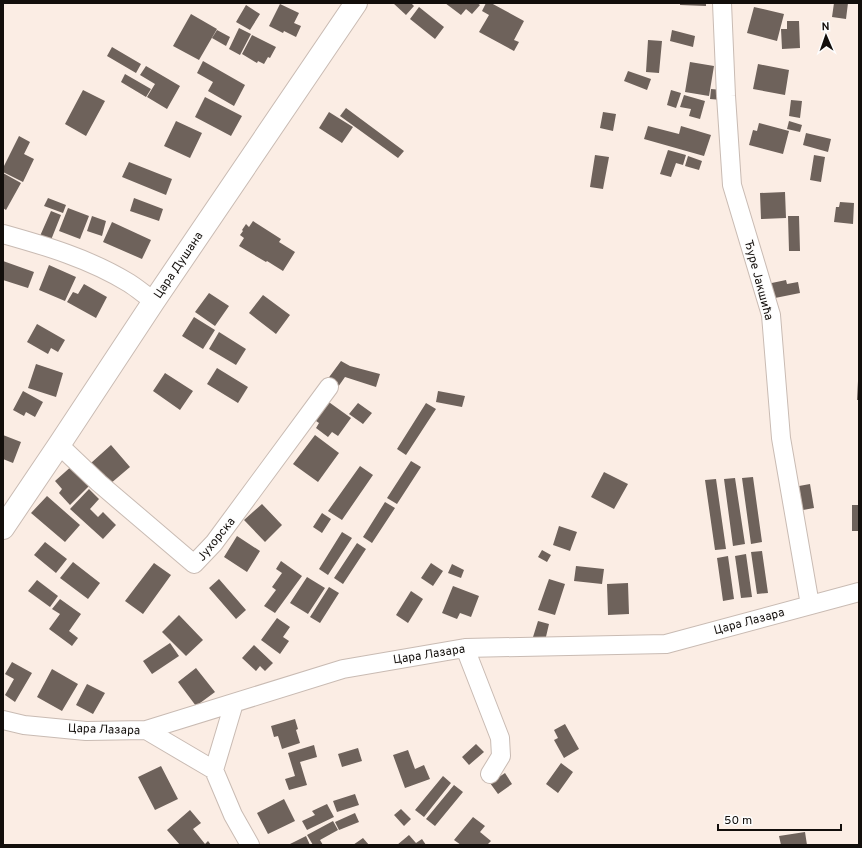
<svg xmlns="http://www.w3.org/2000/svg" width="862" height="848" font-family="Overpass,sans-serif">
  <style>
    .building { fill: #6e625b }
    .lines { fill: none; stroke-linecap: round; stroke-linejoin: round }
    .minor-casing { stroke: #c9bbb3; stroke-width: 20 }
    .secondary-casing { stroke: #c9bbb3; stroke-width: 24 }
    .minor { stroke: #fff; stroke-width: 18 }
    .secondary { stroke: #fff; stroke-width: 22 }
    .labels { text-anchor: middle; stroke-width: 3; stroke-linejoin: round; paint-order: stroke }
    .street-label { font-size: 12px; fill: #120e0b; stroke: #fdfdfd }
  </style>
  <rect width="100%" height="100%" fill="#fbede4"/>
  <!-- building -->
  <path class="building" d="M393,3H411L414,6L406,15Z
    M445,3H477L480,5L472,14L466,9L461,15Z
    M486,3H491L524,21L514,40L519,42L514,51L479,32L489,15L482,11Z
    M680,3H706V6L680,5Z
    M834,3H848L846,19L832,17Z
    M280,4L299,13L294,23L301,26L296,37L284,31L283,33L269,26Z
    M246,5L260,14L250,30L236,22Z
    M419,7L444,27L435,39L410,19Z
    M754,7L784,14L777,41L747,33Z
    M191,14L217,29L199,60L173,46Z
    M787,21H799L800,48L782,49L781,29H787Z
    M239,28L251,34L240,55L229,49Z
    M217,30L230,37L226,46L212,38Z
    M672,30L695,36L693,47L670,41Z
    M252,35L276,47L270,58L268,57L264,64L258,61L257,63L242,54Z
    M648,40L662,41L659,73L646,72Z
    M112,47L141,64L136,73L107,56Z
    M203,61L245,85L234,106L208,91L213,82L197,73Z
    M690,62L714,66L709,96L685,92Z
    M758,64L789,70L785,95L753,89Z
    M146,66L180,86L167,109L147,97L155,84L140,75Z
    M628,71L651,79L647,90L624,81Z
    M125,74L151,89L146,97L121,82Z
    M711,89L723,90L722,100L710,99Z
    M83,90L105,101L86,136L65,124Z
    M671,90L681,93L676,108L667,105Z
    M684,95L705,101L700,119L689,116L691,109L680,107Z
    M205,97L242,116L231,136L195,117Z
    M791,100L802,101L800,118L789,116Z
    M346,108L404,151L398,158L340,116Z
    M329,112L353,127L342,143L319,128Z
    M603,112L616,114L613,131L600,128Z
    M176,121L202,133L190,158L164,146Z
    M789,121L802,125L800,132L787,129Z
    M759,123L789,131L783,154L749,145L753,130L757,131Z
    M648,126L679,134L681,126L711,135L704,156L644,139Z
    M806,133L831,139L828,152L803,145Z
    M19,136L30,142L24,154L34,159L23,182L3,172V168Z
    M668,150L686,155L683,165L676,163L671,177L660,174Z
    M595,155L609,157L603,189L590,187Z
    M814,155L825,157L821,182L810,180Z
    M688,156L702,161L699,170L685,166Z
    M129,162L172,179L166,195L122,177Z
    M3,173L21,183L6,210L3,208Z
    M785,192L786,218L761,219L760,193Z
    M48,198L66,205L63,213L44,206Z
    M134,198L163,209L159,221L130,211Z
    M840,202L854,203L853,224L834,222L836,207H839Z
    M68,208L89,216L80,239L59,231Z
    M51,211L61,215L51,240L40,236Z
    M92,216L106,221L102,236L87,231Z
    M788,216H799L800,251H789Z
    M253,221L281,239L279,242L295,252L283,271L267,261L266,262L239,246L244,238L240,235L243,231L242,230L246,224L249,227Z
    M112,222L151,240L142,259L103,242Z
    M3,261L34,272L28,288L3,280Z
    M49,265L76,277L65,301L39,290Z
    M786,280L787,284L798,282L800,293L770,299L767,284Z
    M84,284L107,297L96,318L67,302L73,292L78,294Z
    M209,293L229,306L215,326L195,312Z
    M263,295L290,315L276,334L249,313Z
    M194,317L215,330L203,349L182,336Z
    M37,324L65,340L58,352L51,348L48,354L27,342Z
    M219,332L246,349L236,365L209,349Z
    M341,361L350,366L380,374L376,387L345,377L338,387L327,380Z
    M36,364L63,373L56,397L28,388Z
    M217,368L248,387L238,403L207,384Z
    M165,373L193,391L180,410L153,391Z
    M858,381H859V400H857Z
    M23,391L43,402L35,417L26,412L24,416L13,410Z
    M438,391L465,396L462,407L436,402Z
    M326,400L351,418L338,436L332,432L328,437L316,428L319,423L313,419Z
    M358,403L372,413L363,424L349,414Z
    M426,403L436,409L406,455L397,449Z
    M3,435L21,442L13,463L3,459Z
    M315,435L339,453L318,482L293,464Z
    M111,445L130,467L110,484L91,463Z
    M411,461L421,467L397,504L387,498Z
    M74,464L92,483L70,505L59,493L62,489L55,481Z
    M360,466L373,475L342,520L328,511Z
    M604,472L628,484L614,509L591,497Z
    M753,477L762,542L751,544L742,478Z
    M735,478L745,544L733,546L724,479Z
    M716,479L726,549L715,550L705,480Z
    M810,484L814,508L803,510L799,486Z
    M89,489L99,499L90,509L98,517L103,512L116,525L103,539L70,509Z
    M47,496L80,525L65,542L31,513Z
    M385,502L395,508L372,543L363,537Z
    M262,504L282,525L265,542L244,520Z
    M852,505H859V531H852Z
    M322,513L331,519L322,533L313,527Z
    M559,526L577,532L570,551L553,545Z
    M342,532L352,538L328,575L319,569Z
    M237,536L260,551L247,572L224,557Z
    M45,542L67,559L56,573L34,555Z
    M357,543L366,549L343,584L334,578Z
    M542,550L551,555L547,562L538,557Z
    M762,551L768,593L757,594L751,552Z
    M746,554L752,597L741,598L735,556Z
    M728,556L734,599L723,601L717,558Z
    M281,561L302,576L275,613L264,606L276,590L272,587L282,573L276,569Z
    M73,562L100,583L88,599L60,578Z
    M154,563L171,575L143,614L125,601Z
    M431,563L443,571L433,586L421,578Z
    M452,564L464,570L461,578L448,573Z
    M576,566L604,569L602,584L574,581Z
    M307,577L325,588L308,614L290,603Z
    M219,579L246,610L236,619L209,588Z
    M549,579L565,584L555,615L538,610Z
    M37,580L58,596L50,607L28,591Z
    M628,583L629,614L608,615L607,584Z
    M453,586L479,596L471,617L460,613L457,619L442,613Z
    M329,587L339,593L320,623L310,617Z
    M411,591L423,599L408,623L396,615Z
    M60,599L81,614L69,631L78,638L72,646L49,629L60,614L52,609Z
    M179,615L203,640L186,656L162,632Z
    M277,618L290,627L283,637L289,641L280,654L261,640Z
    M538,621L549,624L545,641L533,637Z
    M170,643L179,656L152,674L143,661Z
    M254,645L273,663L265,671L260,666L256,671L242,658Z
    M12,662L32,673L15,702L5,695L14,679L5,674Z
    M196,668L215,692L196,706L178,682Z
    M52,669L78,684L62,711L37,697Z
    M87,684L105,693L93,714L76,705Z
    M295,719L298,729L296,730L300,743L282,749L278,736L274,737L271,726Z
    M565,724L579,749L564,758L554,740L558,738L554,730Z
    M476,744L484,752L469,765L462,757Z
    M314,745L317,757L300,762L307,785L289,790L285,779L295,776L288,753Z
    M358,748L362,761L342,767L338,754Z
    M408,750L415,769L424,765L430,779L405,788L393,755Z
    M561,763L573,772L558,793L546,784Z
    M161,766L178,799L155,810L138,777Z
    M505,773L512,784L498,794L490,783Z
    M443,776L451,783L424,817L415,810Z
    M454,785L463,792L435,826L426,819Z
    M355,794L359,805L337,812L333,801Z
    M284,799L295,821L268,834L257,813Z
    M327,804L334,817L307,830L302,821L315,815L312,811Z
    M401,809L411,819L404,826L394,815Z
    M190,810L201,823L193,829L205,844L208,841L211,845H180L167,830Z
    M355,813L359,822L339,830L335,822Z
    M473,817L485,826L480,832L491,841L487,845H461L454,840Z
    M333,821L338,830L320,840L323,845H313L307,835Z
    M805,832L807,845H781L779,836Z
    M409,835L416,843L422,839L426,845H397Z
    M306,836L310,845H288Z
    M363,838L369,845H353Z"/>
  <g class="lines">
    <!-- minor casing -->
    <g class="minor-casing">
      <path id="minor" d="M722,3L726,96L732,185L771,315L781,438L810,605
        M3,234C46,246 90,259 129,283C137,288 145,295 154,301
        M59,445L99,483L194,564L214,543L329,387
        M465,648L500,738L501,756L490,774
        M234,703L214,770L233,815L250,845
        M3,720L24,725L86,731L146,730L343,669L465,648L666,644L859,592
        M146,730L214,770"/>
    </g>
    <!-- secondary casing -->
    <g class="secondary-casing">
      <path id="secondary" d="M3,528L59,445L154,301L356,3"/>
    </g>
    <!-- minor -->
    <use href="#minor" class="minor"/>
    <!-- secondary -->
    <use href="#secondary" class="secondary"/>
  </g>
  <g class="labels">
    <!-- street labels -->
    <g class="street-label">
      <text transform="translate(178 265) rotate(-56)" y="4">Цара Душана</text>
      <text transform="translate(759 280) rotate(75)" y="4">Ђуре Јакшића</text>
      <text transform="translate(216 539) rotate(-51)" y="4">Јухорска</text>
      <text transform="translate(749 621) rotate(-15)" y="4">Цара Лазара</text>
      <text transform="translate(429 654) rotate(-9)" y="4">Цара Лазара</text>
      <text transform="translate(104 729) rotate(2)" y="4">Цара Лазара</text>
    </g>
  </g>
  <!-- border -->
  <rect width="862" height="848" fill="none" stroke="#120e0b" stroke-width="8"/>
  <!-- north arrow -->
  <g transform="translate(826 36) rotate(358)" stroke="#fdfdfd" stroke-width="3" paint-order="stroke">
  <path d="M0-3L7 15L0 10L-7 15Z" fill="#120e0b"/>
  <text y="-6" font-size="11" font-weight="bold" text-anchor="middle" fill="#120e0b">N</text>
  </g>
  <!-- scale -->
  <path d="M718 824v6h123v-6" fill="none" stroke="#120e0b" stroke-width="2"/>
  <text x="724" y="824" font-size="12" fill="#120e0b" stroke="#fdfdfd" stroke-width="3" paint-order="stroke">50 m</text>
</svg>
